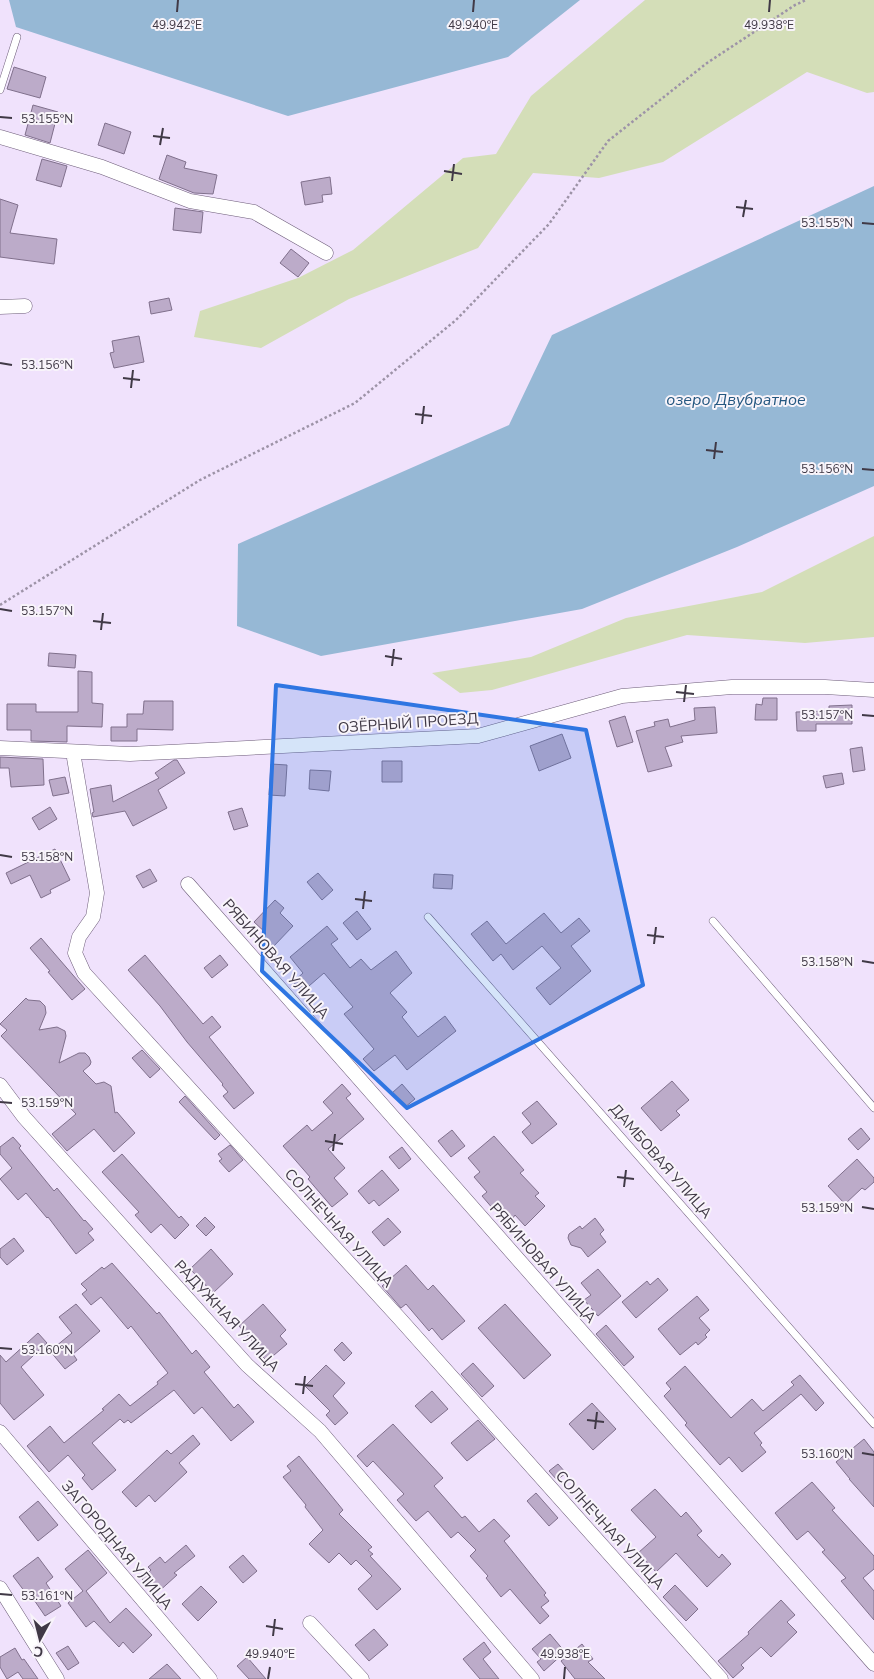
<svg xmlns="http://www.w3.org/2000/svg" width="874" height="1679" font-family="'Nunito Sans',sans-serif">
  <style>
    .green { fill: #d4deb8 }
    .water { fill: #96b8d5 }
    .building { fill: #bcabc9; stroke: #80708c }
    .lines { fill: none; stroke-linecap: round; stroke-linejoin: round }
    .service-casing { stroke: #6d5d79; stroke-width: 8 }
    .minor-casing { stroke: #6d5d79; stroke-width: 15 }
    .path { stroke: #9d93a7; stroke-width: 2.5; stroke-dasharray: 2.5 2.5; stroke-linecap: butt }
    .service { stroke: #fff; stroke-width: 7 }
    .minor { stroke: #fff; stroke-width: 14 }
    .marked { fill: #2f76e2; fill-opacity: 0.2; stroke: #2f76e2; stroke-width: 4; stroke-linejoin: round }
    .ticks { fill: none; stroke: #403946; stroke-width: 2 }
    .labels { text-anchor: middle; stroke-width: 4; stroke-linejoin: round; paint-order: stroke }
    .street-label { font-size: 15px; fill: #403946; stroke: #f8f4fa }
    .water-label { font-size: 16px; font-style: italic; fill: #245780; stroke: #f8f4fa }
    .ticks-label { font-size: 12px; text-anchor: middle; fill: #403946; stroke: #f8f4fa; stroke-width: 4; stroke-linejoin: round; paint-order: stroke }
  </style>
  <rect width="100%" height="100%" fill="#f0e2fc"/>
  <!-- green -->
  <path class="green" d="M645,0H874V92L867,93L807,72L663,162L599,178L533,173L478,248L349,299L261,348L194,337L200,311L298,278L353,250L463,158L496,154L531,96Z
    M874,536V637L805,643L687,635L492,690L460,693L432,673L531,657L626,618L762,592Z"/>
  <!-- water -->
  <path class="water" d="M9,0H580L508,57L288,116L16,27Z
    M874,186V486L737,547L582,609L321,656L237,626L238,544L509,425L552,335Z"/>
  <!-- building -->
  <path class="building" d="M14,67L46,77L40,98L7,89Z
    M33,105L58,112L50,143L25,135Z
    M105,123L131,132L124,154L98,145Z
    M167,155L186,162L184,168L217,175L213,194L194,193L159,179Z
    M42,159L67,166L61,187L36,180Z
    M330,177L332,194L322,195L323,202L305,205L301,182Z
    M0,199L18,205L10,233L57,239L54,264L0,257Z
    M175,208L203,212L201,233L173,230Z
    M291,249L309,263L298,277L280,263Z
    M169,298L172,310L151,314L149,302Z
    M139,336L144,362L114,368L110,353L114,352L112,341Z
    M49,653L76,655L75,668L48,666Z
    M78,671L92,672V703L103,704L102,727L67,726V742L31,741V730H7V704H36V712H78Z
    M763,698H777V720H755L756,704L762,705Z
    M144,701H173V730L137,729V741H111V727H127V714H143Z
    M852,705V724H816V731H797L796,712L829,711V706Z
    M715,707L717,733L681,736L683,742L665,747L672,766L648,772L636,731L655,726L654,722L668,719L670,727L695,720L694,708Z
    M625,716L633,742L617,747L609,721Z
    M562,734L571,758L539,771L530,746Z
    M862,747L865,770L853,772L850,749Z
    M0,757L43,759L44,785L11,787L9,768H0Z
    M174,760H177L185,773L158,790L167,808L133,826L125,811L93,817L92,813L94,812L90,789L111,785L113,802L159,778L155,773Z
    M382,761H402V782H382Z
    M271,764L287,765L285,796L269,795Z
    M310,770L331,771L329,791L309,789Z
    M842,773L844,784L826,788L823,776Z
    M65,777L69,793L53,796L49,780Z
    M50,807L57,819L39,830L32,818Z
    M242,808L248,826L234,830L228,812Z
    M55,849L70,880L50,890L51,893L41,898L30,875L11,884L6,873Z
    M150,869L157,881L143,888L136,876Z
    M318,873L333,890L322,900L307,882Z
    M434,874L453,875L452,889L433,888Z
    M275,900L284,908L280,913L293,926L273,947L263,936L266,933L254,922Z
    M357,911L371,929L357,940L343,923Z
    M544,913L561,933L579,918L590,931L571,946L591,971L550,1005L536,988L561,968L542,946L513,970L501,954L493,961L471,934L487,921L506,944Z
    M327,926L338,939L331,944L350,968L361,959L371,970L396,951L412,973L390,993L407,1012L402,1017L418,1037L445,1016L456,1031L407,1070L395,1055L374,1071L363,1059L374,1049L344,1014L353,1007L324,973L302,992L293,982L303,973L290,957Z
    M41,938L85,989L72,1000L48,972L50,971L30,948Z
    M145,955L203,1024L212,1016L221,1027L209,1037L254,1093L234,1109L223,1096L228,1092L222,1085L223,1084L187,1042L160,1006L128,970Z
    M220,955L228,965L212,978L204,968Z
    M26,998L28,1000L40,1001L45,1006L46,1013L39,1030L57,1027L65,1031L66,1036L59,1063L79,1053H85L89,1057L91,1062L90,1065L83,1071L96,1084L104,1082L111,1086L115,1113L117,1112L135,1133L114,1152L94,1129L67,1151L52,1134L76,1114L1,1036L7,1030L0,1024Z
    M142,1050L160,1069L150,1078L132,1058Z
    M672,1081L689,1100L676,1111L680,1115L661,1131L641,1108Z
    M342,1084L351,1094L346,1098L364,1119L328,1149L345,1168L334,1178L348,1194L332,1207L308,1179L310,1177L283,1146L307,1125L312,1131L333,1113L323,1102Z
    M402,1084L415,1099L405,1107L392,1093Z
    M185,1096L220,1135L215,1140L179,1102Z
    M537,1101L557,1124L532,1144L522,1132L531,1124L522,1113Z
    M861,1128L870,1139L858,1150L848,1139Z
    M452,1130L465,1146L451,1157L438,1141Z
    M494,1136L524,1170L520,1173L539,1193L535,1196L545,1206L525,1226L515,1215L513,1218L500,1205L494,1210L482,1196L487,1192L474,1177L480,1172L468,1158Z
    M13,1137L21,1146L19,1148L54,1191L57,1188L84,1221L85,1220L93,1229L88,1233L94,1240L76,1254L48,1217L47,1218L26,1193L18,1200L0,1179L12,1168L0,1154V1147Z
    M230,1145L243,1160L229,1172L219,1161L222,1159L218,1154Z
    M402,1147L411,1159L399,1169L389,1157Z
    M122,1154L179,1218L181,1216L189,1225L175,1239L161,1224L151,1233L135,1215L139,1212L102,1172Z
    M857,1159L874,1178V1182L865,1190L862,1188L845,1204L828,1186Z
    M382,1170L399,1190L379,1206L374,1200L369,1204L358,1191Z
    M205,1217L215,1227L206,1236L196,1226Z
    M388,1218L401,1232L384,1246L372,1232Z
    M595,1218L604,1230L600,1234L606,1242L588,1257L581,1248L571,1245L568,1238L569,1234L580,1226L582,1229Z
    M14,1238L24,1251L7,1265L0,1257V1249Z
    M211,1249L233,1274L213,1293L190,1269Z
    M112,1263L157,1314L159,1312L192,1354L196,1350L210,1367L204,1372L234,1408L238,1404L254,1422L231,1441L202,1407L194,1414L174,1390L131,1423L128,1420L124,1423L120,1419L92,1443L116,1470L92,1490L82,1478L85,1475L68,1455L49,1472L27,1446L50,1426L64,1443L104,1410L102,1409L119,1394L130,1406L158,1384L157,1382L168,1373L131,1326L128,1329L101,1297L91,1305L82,1294L87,1290L81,1284L102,1267L104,1269Z
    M406,1265L428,1290L433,1285L465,1321L442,1340L432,1328L429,1331L406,1304L401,1308L382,1286Z
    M598,1269L621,1296L598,1316L584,1300L591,1295L581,1283Z
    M658,1278L668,1290L636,1318L622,1302L647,1281L650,1285Z
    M697,1296L709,1310L699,1318L710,1330L705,1335L707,1337L698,1345L696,1342L680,1355L658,1329Z
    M76,1304L100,1331L73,1354L77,1360L65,1369L50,1351L72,1333L59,1317Z
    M263,1304L286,1330L280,1336L287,1344L267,1361L258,1352L260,1350L239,1326Z
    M505,1304L551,1355L524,1379L478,1328Z
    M606,1325L634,1357L624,1366L596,1334Z
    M38,1333L47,1343L21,1367L44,1395L14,1420L0,1403V1355L6,1362Z
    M342,1342L352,1353L344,1361L334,1350Z
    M473,1363L494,1386L482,1397L461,1374Z
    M326,1365L345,1383L333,1396L348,1413L335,1425L326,1415L330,1411L305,1386Z
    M685,1366L731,1418L752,1399L763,1411L794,1385L791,1382L800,1375L824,1403L816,1411L801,1394L754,1433L762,1443L760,1445L766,1452L742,1472L729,1457L720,1465L685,1425L687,1423L664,1396L671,1389L666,1383Z
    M432,1391L448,1409L431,1423L415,1406Z
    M592,1403L616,1429L593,1450L569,1424Z
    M478,1420L495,1439L467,1461L451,1443Z
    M393,1424L443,1478L434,1486L462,1518L465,1516L479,1532L494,1519L510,1536L504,1541L546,1593L544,1595L549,1601L541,1607L549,1616L540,1624L510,1589L501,1597L486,1578L488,1576L470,1556L476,1550L458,1532L451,1538L428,1511L416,1521L397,1500L404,1494L387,1476L373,1461L367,1467L357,1456Z
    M193,1435L200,1444L179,1463L187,1472L155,1502L149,1495L136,1507L122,1492L167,1450L171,1454Z
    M864,1439L874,1452V1507L849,1479H850L836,1462Z
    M299,1456L343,1510L339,1514L372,1547L368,1550L373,1554L370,1556L401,1589L377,1610L358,1589L372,1576L356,1560L351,1565L339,1553L329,1563L309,1544L323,1530L305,1507L306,1505L283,1477L291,1471L287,1466Z
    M558,1464L566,1473L557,1480L549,1471Z
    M812,1482L835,1508L832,1510L874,1556V1569L863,1578L874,1591V1620L841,1581L846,1578L822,1552L825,1550L808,1531L797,1540L775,1513Z
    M655,1489L681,1517L686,1512L702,1531L697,1535L719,1558L722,1554L731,1564L707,1587L676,1553L656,1572L638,1553L656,1537L631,1510Z
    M536,1493L558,1518L549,1526L527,1501Z
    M38,1501L58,1525L38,1541L19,1517Z
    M186,1545L195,1556L174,1573L177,1575L156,1594L142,1579L151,1570L148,1567L160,1557L165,1563Z
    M88,1550L107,1573L86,1591L110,1623L126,1608L152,1635L133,1653L123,1642L119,1647L94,1621L86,1627L68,1603L83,1591L65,1569Z
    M243,1555L257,1571L243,1583L229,1567Z
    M38,1557L53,1577L46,1583L61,1606L45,1616L30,1594L28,1596L13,1576Z
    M675,1585L698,1609L686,1621L663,1597Z
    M201,1586L217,1602L198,1621L182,1604Z
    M781,1600L795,1615L787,1622L797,1632L771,1657L761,1647L741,1665L744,1668L733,1678L718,1661L749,1634L748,1632Z
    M374,1629L388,1645L369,1661L355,1645Z
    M550,1634L565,1652L544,1671L537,1662L541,1659L532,1649Z
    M484,1642L491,1652L483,1659L499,1679H480L463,1659Z
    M582,1644L593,1659L588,1662L605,1679H575L561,1661Z
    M68,1646L79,1663L68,1670L56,1653Z
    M15,1648L22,1660L24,1659L38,1679H23L18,1672L7,1679L0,1667V1657Z
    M247,1657L266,1679H249L237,1666Z
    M167,1664L181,1679H149Z"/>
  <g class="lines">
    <!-- service casing -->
    <g class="service-casing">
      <path id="service" d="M0,90L17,37
        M428,917L874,1424
        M713,921L874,1108"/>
    </g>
    <!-- minor casing -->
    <g class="minor-casing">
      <path id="minor" d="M0,137L102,167L190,201L254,212L326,253
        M0,307L25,306
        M0,748L130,754L478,736L622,696L732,687H825L874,690
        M73,752L97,893L93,917L79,937L75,953L84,973L400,1319L721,1679
        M188,884L874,1664
        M0,1085L24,1117L247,1365L320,1431L532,1679
        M0,1432L210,1679
        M0,1588L57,1679
        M310,1623L362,1679"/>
    </g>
    <!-- path -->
    <path class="path" d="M0,605L200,480L355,403L456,320L549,224L608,141L707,63L795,5L806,0"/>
    <!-- service -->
    <use href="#service" class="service"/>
    <!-- minor -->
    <use href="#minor" class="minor"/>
  </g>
  <!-- marked area -->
  <path class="marked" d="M276,685L586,730L643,985L407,1108L262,971Z"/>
  <!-- ticks -->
  <path class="ticks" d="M177,12L178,0M473,12L474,0M769,12L770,0M0,117L12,118M153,136L170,138M160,145L163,128M444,171L462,174M452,181L454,164M736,207L753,209M743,217L746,200M862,223L874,224M0,363L12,365M123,378L140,380M131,388L133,370M415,414L432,416M422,424L424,406M706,450L723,452M714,459L716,442M862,469L874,470M0,609L12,611M93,621L111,623M101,630L103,613M385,656L402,659M392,666L394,649M676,692L694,694M684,702L686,685M862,715L874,716M0,855L12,857M355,899L372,901M363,909L365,891M647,935L664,937M654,944L656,927M862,961L874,963M0,1102L12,1103M325,1141L343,1144M333,1151L335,1134M617,1177L634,1179M624,1187L626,1170M862,1207L874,1209M0,1348L12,1349M295,1384L313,1386M303,1394L305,1376M587,1420L604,1422M595,1429L597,1412M862,1453L874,1455M0,1594L12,1595M266,1626L283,1629M273,1636L275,1619M268,1679L270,1667M564,1679L565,1667"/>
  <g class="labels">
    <!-- street labels -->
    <g class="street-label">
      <text transform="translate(408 723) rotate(-4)" y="5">ОЗЁРНЫЙ ПРОЕЗД</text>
      <text transform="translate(276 959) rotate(49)" y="5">РЯБИНОВАЯ УЛИЦА</text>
      <text transform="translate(661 1161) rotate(49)" y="5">ДАМБОВАЯ УЛИЦА</text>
      <text transform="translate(339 1228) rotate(48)" y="5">СОЛНЕЧНАЯ УЛИЦА</text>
      <text transform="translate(543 1263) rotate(49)" y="5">РЯБИНОВАЯ УЛИЦА</text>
      <text transform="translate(227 1316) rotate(47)" y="5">РАДУЖНАЯ УЛИЦА</text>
      <text transform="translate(610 1530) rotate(48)" y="5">СОЛНЕЧНАЯ УЛИЦА</text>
      <text transform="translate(117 1545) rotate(50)" y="5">ЗАГОРОДНАЯ УЛИЦА</text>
    </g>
    <!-- water labels -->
    <g class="water-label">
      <text x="736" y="405">озеро Двубратное</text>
    </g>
  </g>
  <g class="ticks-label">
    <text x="177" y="29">49.942°E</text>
    <text x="473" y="29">49.940°E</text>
    <text x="769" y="29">49.938°E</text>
    <text x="47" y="123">53.155°N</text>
    <text x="827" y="227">53.155°N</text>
    <text x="47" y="369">53.156°N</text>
    <text x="827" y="473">53.156°N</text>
    <text x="47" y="615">53.157°N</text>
    <text x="827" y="719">53.157°N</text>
    <text x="47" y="861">53.158°N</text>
    <text x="827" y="966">53.158°N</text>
    <text x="47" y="1107">53.159°N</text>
    <text x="827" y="1212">53.159°N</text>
    <text x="47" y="1354">53.160°N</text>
    <text x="827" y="1458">53.160°N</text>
    <text x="47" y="1600">53.161°N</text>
    <text x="270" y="1658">49.940°E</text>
    <text x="565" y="1658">49.938°E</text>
  </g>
  <!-- north arrow -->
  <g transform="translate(40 1639) rotate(187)" stroke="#f8f4fa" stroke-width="4" paint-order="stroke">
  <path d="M0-4L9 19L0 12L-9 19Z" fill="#403946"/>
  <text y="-8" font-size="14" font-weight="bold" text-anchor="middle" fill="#403946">С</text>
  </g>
</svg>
